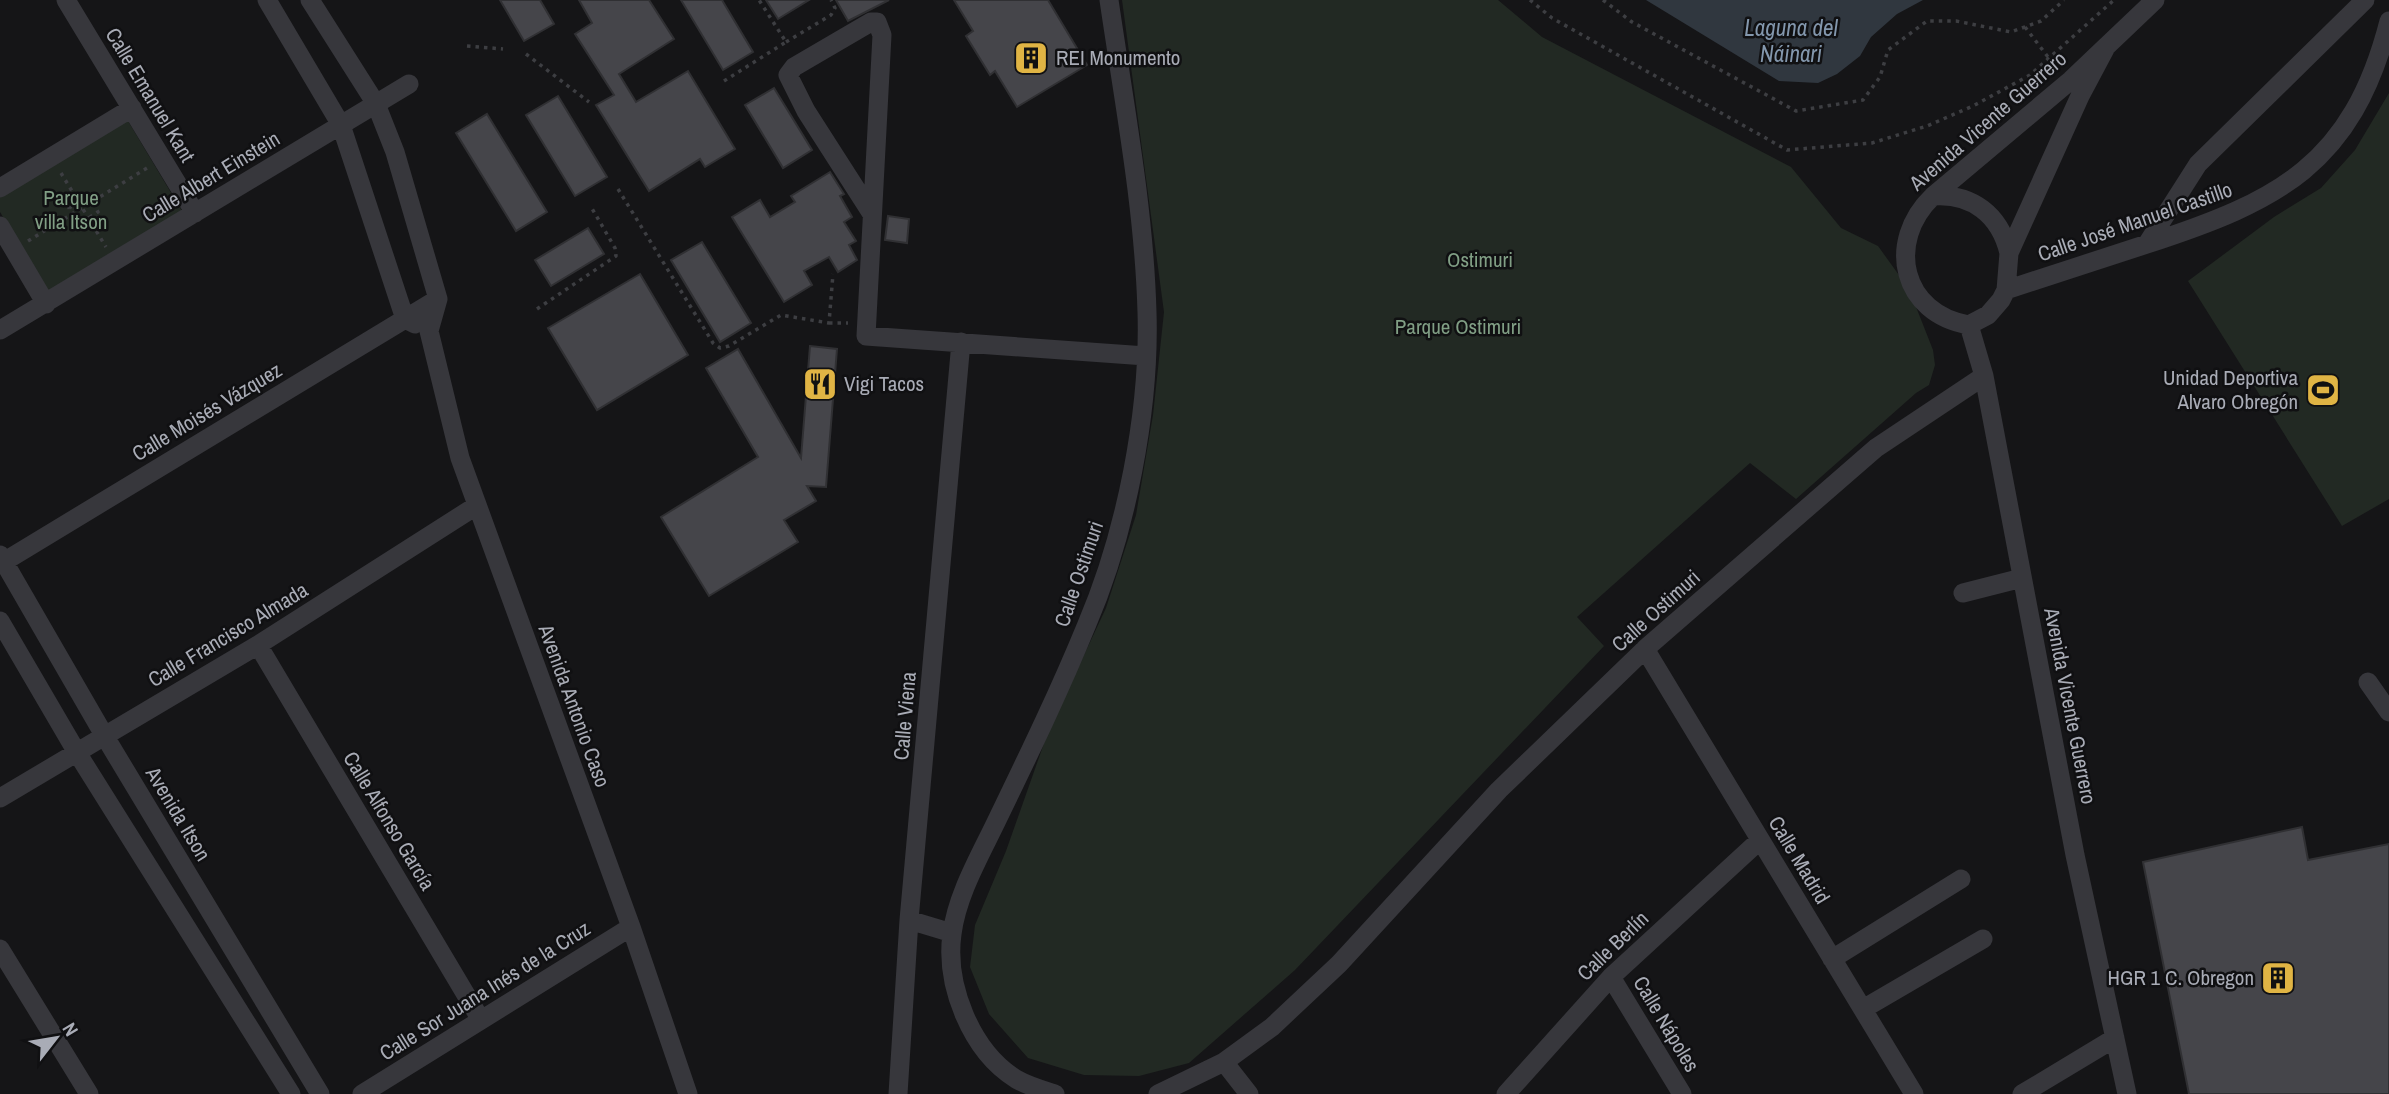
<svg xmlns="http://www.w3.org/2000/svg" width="2389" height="1094" font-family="'Archivo Narrow',sans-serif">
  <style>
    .green { fill: #222923 }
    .water { fill: #30373f }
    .building { fill: #45454a; stroke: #303033; stroke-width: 2 }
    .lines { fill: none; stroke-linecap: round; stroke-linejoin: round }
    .path { stroke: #3d3e42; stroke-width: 3.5; stroke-dasharray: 3.5 5; stroke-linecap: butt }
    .minor { stroke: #37373c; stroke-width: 19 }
    .labels { text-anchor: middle; stroke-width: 5; stroke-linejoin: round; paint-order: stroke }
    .poi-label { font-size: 21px; fill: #a9acb6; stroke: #101012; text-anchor: start }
    .street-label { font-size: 21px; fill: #a9acb6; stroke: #101012 }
    .park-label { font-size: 21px; fill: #819f85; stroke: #101012 }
    .water-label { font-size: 23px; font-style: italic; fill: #8397ad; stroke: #101012 }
  </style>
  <rect width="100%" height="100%" fill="#151517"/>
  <!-- green -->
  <path class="green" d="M1122,0H1498L1542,37L1791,167L1841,228L1878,246L1909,289L1933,350L1935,365L1929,385L1916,393L1796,499L1750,463L1577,617L1604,646L1295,970L1189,1063L1139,1076L1084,1075L1028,1058L989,1014L970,967L975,925L1006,851L1048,732L1106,608L1136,515L1153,415L1164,312Z
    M2389,93V499L2342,526L2188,281L2274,217L2321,188L2355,150Z
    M122,111L182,211L48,292L0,212V186Z"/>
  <!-- water -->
  <path class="water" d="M1646,0H1923L1897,14L1871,37L1860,56L1837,74L1818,83L1779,81Z"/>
  <!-- building -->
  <path class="building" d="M500,0H540L554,24L524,41Z
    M579,0H649L674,39L619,74L636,102L688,71L735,149L705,167L700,159L649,191L596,105L614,95L575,34L592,23Z
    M681,0H722L753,52L723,70Z
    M766,0H809L778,19Z
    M836,0H889L848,21Z
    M954,0H1048L1087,65L1017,107L995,71L990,75L966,36L973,31Z
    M774,88L812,150L783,168L745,105Z
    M558,96L607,177L575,196L526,115Z
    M487,114L547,212L516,231L456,133Z
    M830,172L844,194L840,196L852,217L844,222L856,241L849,245L857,260L838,272L829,257L804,271L812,285L784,302L732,217L760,200L770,217L795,202L791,196Z
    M888,216L909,219L907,243L885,240Z
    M588,228L604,254L551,286L535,260Z
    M702,242L751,323L720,342L671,260Z
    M640,274L688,355L597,410L548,328Z
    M810,346L837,349L826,487L807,486L816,501L784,520L798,542L709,596L661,517L758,457L706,368L738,349L801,458Z
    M2302,827L2308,860L2389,844V1094H2189L2143,862Z"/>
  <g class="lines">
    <!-- path -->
    <path class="path" d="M1530,0L1552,18L1787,150L1872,143L1927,126L1973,106L2030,75L2114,0
      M1603,0L1632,22L1796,111L1863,100L1880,77L1888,50L1927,21H1956L2011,32L2041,21L2064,0
      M2025,27L2058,70
      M786,42L831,15L835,8L831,0
      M467,46L503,49
      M526,54L589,102
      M724,81L786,42L759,0
      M61,173L106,247
      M618,189L713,343L720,348L729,346L781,315L829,323L833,274
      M88,196L98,212L79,224L69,208Z
      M28,241L147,168
      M537,309L616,256L615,248L590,205
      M829,323H848"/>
    <!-- minor -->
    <path class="minor" d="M66,0L195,213
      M267,0L341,125L405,319L415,324
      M310,0L376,104L395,152L438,299L429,331L460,458L631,927L688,1094
      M2105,49L2080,96L2009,253L2006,290L2001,300L1988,315L1969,325C1902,314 1885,242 1933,196L2071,80L2155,0
      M0,188L132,108
      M1933,196C1972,193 2000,215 2009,253
      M872,214L806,111L788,75L794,67L871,22H877L882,35L866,336L1146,356
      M0,226L46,304
      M2147,244L2198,164L2365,0
      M2006,290C2053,275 2100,259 2147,244C2279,201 2352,165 2389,21
      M1969,325L1984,376L2075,855L2127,1094
      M0,330L409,84
      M0,555L104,735L320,1094
      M0,564L438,299
      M1963,593L2022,578
      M0,621L76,751L291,1094
      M258,645L481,1020
      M1645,649L1914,1094
      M2368,682L2389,712
      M0,798L258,645L476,506
      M909,920L952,933
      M0,949L89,1094
      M1832,959L1961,879
      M1611,977L1682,1094
      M1863,1009L1983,939
      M1224,1062L1249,1094
      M362,1094L631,927
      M898,1094L909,920L961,342
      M1055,1094C1042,1090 1028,1086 1016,1079C971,1051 945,985 952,934C957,894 981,854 998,818C1029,754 1060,690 1087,624C1126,533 1150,411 1147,312C1144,207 1124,103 1109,0
      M1158,1094L1224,1062L1272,1027L1339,964L1499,790L1645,649L1876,448L1984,376
      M1506,1094L1611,977L1760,840
      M2022,1094L2115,1038"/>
  </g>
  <!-- icons -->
  <defs>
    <g id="building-square" transform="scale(1.75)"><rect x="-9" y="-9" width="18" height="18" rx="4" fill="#e0b444" stroke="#101012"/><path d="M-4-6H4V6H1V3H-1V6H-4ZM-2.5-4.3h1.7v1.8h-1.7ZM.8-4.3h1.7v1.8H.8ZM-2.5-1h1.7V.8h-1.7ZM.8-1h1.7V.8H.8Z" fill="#111"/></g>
    <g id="restaurant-square" transform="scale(1.75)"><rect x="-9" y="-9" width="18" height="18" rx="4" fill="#e0b444" stroke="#101012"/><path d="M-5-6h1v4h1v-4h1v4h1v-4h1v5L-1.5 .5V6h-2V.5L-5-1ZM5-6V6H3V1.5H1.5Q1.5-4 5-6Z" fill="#111"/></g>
    <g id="stadium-square" transform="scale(1.75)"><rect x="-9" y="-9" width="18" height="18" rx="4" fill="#e0b444" stroke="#101012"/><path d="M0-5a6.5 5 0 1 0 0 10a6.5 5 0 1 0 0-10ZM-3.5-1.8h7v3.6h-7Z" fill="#111"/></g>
  </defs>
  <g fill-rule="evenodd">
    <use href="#building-square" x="1031" y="58"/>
    <use href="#restaurant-square" x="820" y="384"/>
    <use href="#stadium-square" x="2323" y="390"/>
    <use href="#building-square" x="2278" y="978"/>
  </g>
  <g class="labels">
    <!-- poi labels -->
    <g class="poi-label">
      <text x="1056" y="65">REI Monumento</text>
      <text x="2298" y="385" text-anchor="end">Unidad Deportiva<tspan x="2298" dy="24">Alvaro Obregón</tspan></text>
      <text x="844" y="391">Vigi Tacos</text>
      <text x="2254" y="985" text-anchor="end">HGR 1 C. Obregon</text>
    </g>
    <!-- street labels -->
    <g class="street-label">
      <text transform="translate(150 95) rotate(59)" y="7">Calle Emanuel Kant</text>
      <text transform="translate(1988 121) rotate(-41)" y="7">Avenida Vicente Guerrero</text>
      <text transform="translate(211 177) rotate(-31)" y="7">Calle Albert Einstein</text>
      <text transform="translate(2135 222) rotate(-19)" y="7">Calle José Manuel Castillo</text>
      <text transform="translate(207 412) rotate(-31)" y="7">Calle Moisés Vázquez</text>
      <text transform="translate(1079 574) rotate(-71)" y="7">Calle Ostimuri</text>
      <text transform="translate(1656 611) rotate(-42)" y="7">Calle Ostimuri</text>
      <text transform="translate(228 635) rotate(-31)" y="7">Calle Francisco Almada</text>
      <text transform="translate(574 706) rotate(70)" y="7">Avenida Antonio Caso</text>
      <text transform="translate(2070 706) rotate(79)" y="7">Avenida Vicente Guerrero</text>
      <text transform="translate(905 716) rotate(-85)" y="7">Calle Viena</text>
      <text transform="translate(178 814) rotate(59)" y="7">Avenida Itson</text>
      <text transform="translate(389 821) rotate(59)" y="7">Calle Alfonso García</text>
      <text transform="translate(1799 860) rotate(59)" y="7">Calle Madrid</text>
      <text transform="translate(1613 946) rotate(-44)" y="7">Calle Berlín</text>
      <text transform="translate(485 991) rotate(-32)" y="7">Calle Sor Juana Inés de la Cruz</text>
      <text transform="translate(1666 1024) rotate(59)" y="7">Calle Nápoles</text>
    </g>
    <!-- park labels -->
    <g class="park-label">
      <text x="71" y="205">Parque<tspan x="71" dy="24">villa Itson</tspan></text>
      <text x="1480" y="267">Ostimuri</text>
      <text x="1458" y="334">Parque Ostimuri</text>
    </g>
    <!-- water labels -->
    <g class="water-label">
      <text x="1791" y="36">Laguna del<tspan x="1791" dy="26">Náinari</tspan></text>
    </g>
  </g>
  <!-- north arrow -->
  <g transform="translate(56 1038) rotate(59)" stroke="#101012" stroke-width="5" paint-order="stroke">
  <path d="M0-5L12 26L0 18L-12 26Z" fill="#a9acb6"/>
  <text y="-10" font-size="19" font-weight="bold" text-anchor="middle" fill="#a9acb6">N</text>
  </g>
</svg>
